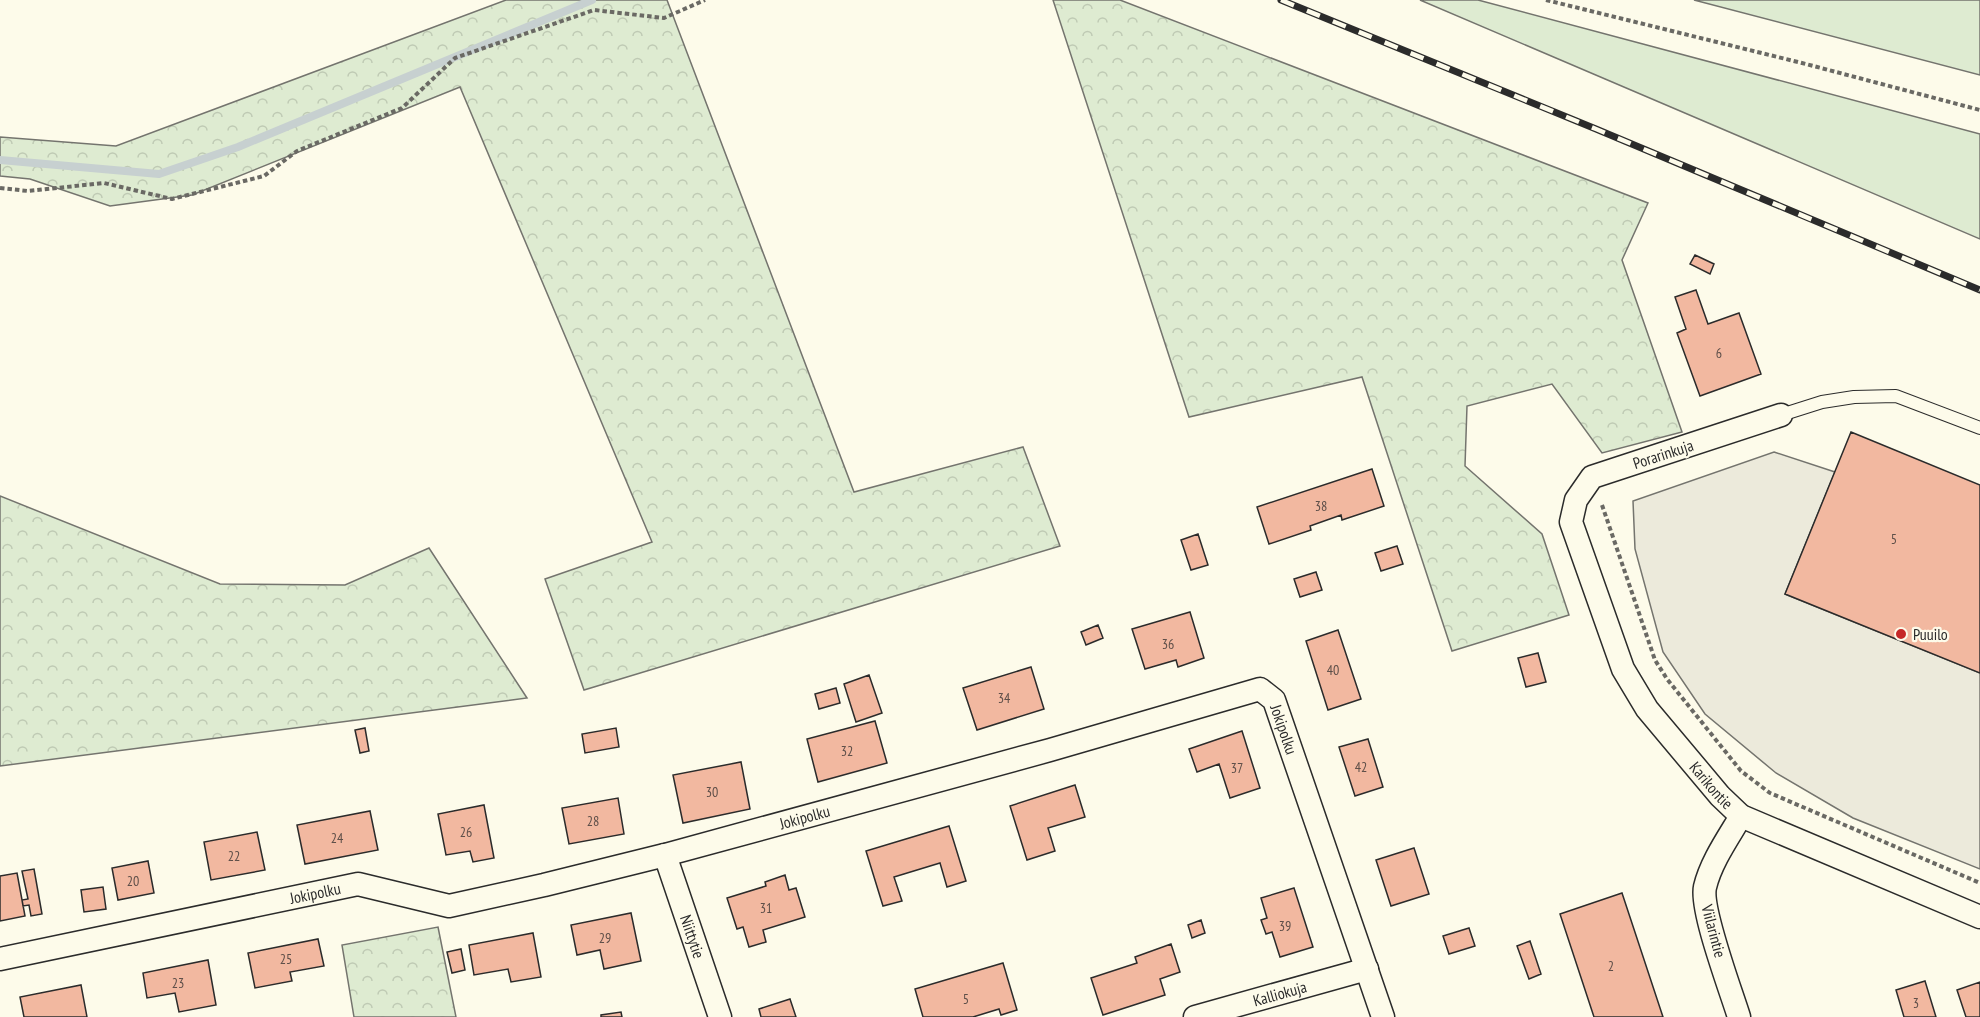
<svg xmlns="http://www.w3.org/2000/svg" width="1980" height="1017" font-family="'PT Sans Narrow',sans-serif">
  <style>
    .green { fill: #deebd1; stroke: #74746e; stroke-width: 1.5 }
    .forest { fill: url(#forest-crowns); stroke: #74746e; stroke-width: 1.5 }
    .parking { fill: #eceadb; stroke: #74746e; stroke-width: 1.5 }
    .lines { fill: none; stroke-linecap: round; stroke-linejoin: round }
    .stream { stroke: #c7d0d0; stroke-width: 8 }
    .building { fill: #f2b8a0; stroke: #2b2b2b; stroke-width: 1.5 }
    .service-casing { stroke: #2b2b2b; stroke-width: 14 }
    .minor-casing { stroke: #2b2b2b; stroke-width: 25 }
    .path { stroke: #6a6964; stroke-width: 4; stroke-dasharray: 4.5 3; stroke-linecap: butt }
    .service { stroke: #fdfbea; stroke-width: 12 }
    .minor { stroke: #fdfbea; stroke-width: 22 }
    .rail-casing { stroke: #2b2b2b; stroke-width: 7 }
    .rail { stroke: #fdfbea; stroke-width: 4.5; stroke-dasharray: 14; stroke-linecap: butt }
    .poi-dot { fill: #c62828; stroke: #fdfbea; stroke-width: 2 }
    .labels { text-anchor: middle; stroke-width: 4.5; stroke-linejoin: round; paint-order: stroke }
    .number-label { font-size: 14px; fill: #5d4e48 }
    .street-label { font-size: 16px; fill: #2b2b2b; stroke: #fdfbea }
    .poi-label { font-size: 16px; fill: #2b2b2b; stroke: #fdfbea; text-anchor: start }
  </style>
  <defs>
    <pattern id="forest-crowns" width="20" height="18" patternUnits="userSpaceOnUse" patternTransform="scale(1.5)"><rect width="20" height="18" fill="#deebd1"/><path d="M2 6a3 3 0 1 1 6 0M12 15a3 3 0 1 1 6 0" fill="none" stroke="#bfcab4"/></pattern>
  </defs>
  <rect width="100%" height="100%" fill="#fdfbea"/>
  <!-- green -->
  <path class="green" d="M1420,0H1478L1980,134V239Z
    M1694,0H1980V75Z"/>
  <!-- forest -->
  <path class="forest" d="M506,0H667L854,492L1023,447L1060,546L584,690L545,579L652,542L460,87L192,195L110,206L30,179L0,176V137L116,146Z
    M1053,0H1120L1648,203L1622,260L1682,432L1602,453L1552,384L1467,406L1465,466L1542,534L1569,615L1452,651L1362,377L1189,417Z
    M0,496L220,584L345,585L429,548L527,698L0,766Z
    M438,927L456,1017H354L342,945Z"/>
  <!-- parking -->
  <path class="parking" d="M1774,452L1835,472L1785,594L1980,673V869L1853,818L1776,773L1705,714L1663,652L1635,549L1633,501Z"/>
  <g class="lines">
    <!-- stream -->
    <path class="stream" d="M0,160L159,174L238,147L592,0"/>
  </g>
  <!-- building -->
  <path class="building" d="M1695,255L1714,264L1710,274L1690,264Z
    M1696,290L1708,324L1739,313L1761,374L1700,396L1677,333L1686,329L1675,297Z
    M1851,432L1980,485V673L1785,594Z
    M1372,469L1384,506L1342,520L1341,515L1310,526L1311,530L1269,544L1257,507Z
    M1198,534L1208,565L1191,570L1181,540Z
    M1397,546L1403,564L1381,571L1375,553Z
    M1316,572L1322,590L1300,597L1294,579Z
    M1190,612L1204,658L1178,667L1176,660L1145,669L1132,629Z
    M1098,625L1103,638L1086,645L1081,632Z
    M1338,630L1361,699L1328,710L1306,641Z
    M1538,653L1546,682L1526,687L1518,658Z
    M1031,667L1044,709L977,730L963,688Z
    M869,675L882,713L856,722L844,684Z
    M836,688L840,703L819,709L815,694Z
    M875,721L887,763L818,782L807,739Z
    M365,728L369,751L360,753L355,730Z
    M616,728L619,747L585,753L582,734Z
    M1242,731L1260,788L1230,798L1219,764L1197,772L1189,749Z
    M1368,739L1383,787L1355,796L1339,747Z
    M741,762L750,809L683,823L673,775Z
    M1075,785L1085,817L1048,828L1055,851L1027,860L1010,806Z
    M618,798L624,834L569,844L562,808Z
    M484,805L494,858L473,862L470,851L446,855L438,814Z
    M370,811L378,850L305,864L297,825Z
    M949,826L966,881L947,887L940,863L894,877L902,901L883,906L866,851Z
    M257,832L265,870L211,880L204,842Z
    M1414,848L1429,894L1391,906L1376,860Z
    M148,861L154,893L118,900L112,868Z
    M34,869L42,914L31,916L29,905L23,906L22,900L28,899L22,871Z
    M17,873L25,916L0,921V876Z
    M785,875L789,890L796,888L805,917L763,930L766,942L749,947L743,927L737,929L727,898L766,886L765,882Z
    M103,887L106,909L84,912L81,890Z
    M1294,888L1313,947L1280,957L1272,932L1266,934L1261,920L1267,918L1261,898Z
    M1622,893L1663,1017H1594L1560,914Z
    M631,913L641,961L604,969L600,950L577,955L571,925Z
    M1201,920L1205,933L1192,938L1188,925Z
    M1469,928L1475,946L1449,954L1443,936Z
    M533,933L541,977L511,982L508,969L474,975L469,945Z
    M318,939L324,966L290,972L292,981L255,988L248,953Z
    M1530,941L1541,974L1529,979L1517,946Z
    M1171,944L1180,972L1160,979L1165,995L1103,1015L1091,978L1137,963L1135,957Z
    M461,949L465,970L452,973L447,952Z
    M208,960L216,1005L179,1012L175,993L147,998L143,973Z
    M1003,963L1017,1010L1001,1015L999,1009L973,1017H923L915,989Z
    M1925,981L1936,1017H1904L1896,990Z
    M1980,982V1017H1966L1957,990Z
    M81,985L87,1017H24L20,997Z
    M790,999L796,1017H761L759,1009Z
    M621,1012L622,1017H601V1015Z"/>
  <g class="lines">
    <!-- service casing -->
    <g class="service-casing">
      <path id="service" d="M1781,415L1822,402L1854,397L1896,396L1980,428"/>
    </g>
    <!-- minor casing -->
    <g class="minor-casing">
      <g id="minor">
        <path id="s1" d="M1781,415L1592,477L1576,500L1571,522L1623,669L1647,709L1720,796L1741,816L1980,917"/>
        <path id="s2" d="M665,855L720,1017"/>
        <path id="s3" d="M0,959L358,884L449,906L544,885L665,855L1050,750L1260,689L1274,700L1383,1017"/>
        <path id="s4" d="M1195,1017L1367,969"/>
        <path d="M1739,1017C1731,991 1700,909 1705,887C1711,862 1728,838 1741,816"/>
      </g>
    </g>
    <!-- path -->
    <path class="path" d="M1546,0L1802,63L1980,110
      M0,188L28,191L104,183L172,199L264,176L297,151L402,108L455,58L594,10L664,18L705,0
      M1602,505L1655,660L1667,679L1741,771L1770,793L1980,883"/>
    <!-- service -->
    <use href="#service" class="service"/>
    <!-- minor -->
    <use href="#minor" class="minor"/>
    <!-- rail casing -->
    <g class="rail-casing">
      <path id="rail" d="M1281,0L1596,129L1980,290"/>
    </g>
    <!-- rail -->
    <use href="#rail" class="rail"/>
  </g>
  <!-- markers -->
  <circle class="poi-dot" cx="1901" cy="634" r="6"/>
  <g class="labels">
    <!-- number labels -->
    <g class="number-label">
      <text x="1719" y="358">6</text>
      <text x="1321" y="511">38</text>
      <text x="1894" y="544">5</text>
      <text x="1168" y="649">36</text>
      <text x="1333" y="675">40</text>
      <text x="1004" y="703">34</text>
      <text x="847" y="756">32</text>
      <text x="1361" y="772">42</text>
      <text x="1237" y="773">37</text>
      <text x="712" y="797">30</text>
      <text x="593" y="826">28</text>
      <text x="466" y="837">26</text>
      <text x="337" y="843">24</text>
      <text x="234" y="861">22</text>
      <text x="133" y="886">20</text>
      <text x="766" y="913">31</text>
      <text x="1285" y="931">39</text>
      <text x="605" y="943">29</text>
      <text x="286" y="964">25</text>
      <text x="1611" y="971">2</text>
      <text x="178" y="988">23</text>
      <text x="966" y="1004">5</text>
      <text x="1916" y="1008">3</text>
    </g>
    <!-- street labels -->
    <g class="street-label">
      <text transform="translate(1663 454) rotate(-18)" y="6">Porarinkuja</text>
      <text dy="6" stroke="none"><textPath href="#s3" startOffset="1348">Jokipolku</textPath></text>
      <text dy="6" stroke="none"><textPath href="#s1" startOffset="552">Karikontie</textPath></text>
      <text dy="6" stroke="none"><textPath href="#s3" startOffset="826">Jokipolku</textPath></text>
      <text dy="6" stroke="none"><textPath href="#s3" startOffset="322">Jokipolku</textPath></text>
      <text transform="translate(1714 931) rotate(75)" y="6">Viilarintie</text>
      <text dy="6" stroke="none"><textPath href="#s2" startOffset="86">Niittytie</textPath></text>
      <text dy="6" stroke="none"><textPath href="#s4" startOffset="88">Kalliokuja</textPath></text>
    </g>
    <!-- poi labels -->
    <g class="poi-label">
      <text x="1913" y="640">Puuilo</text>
    </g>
  </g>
</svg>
